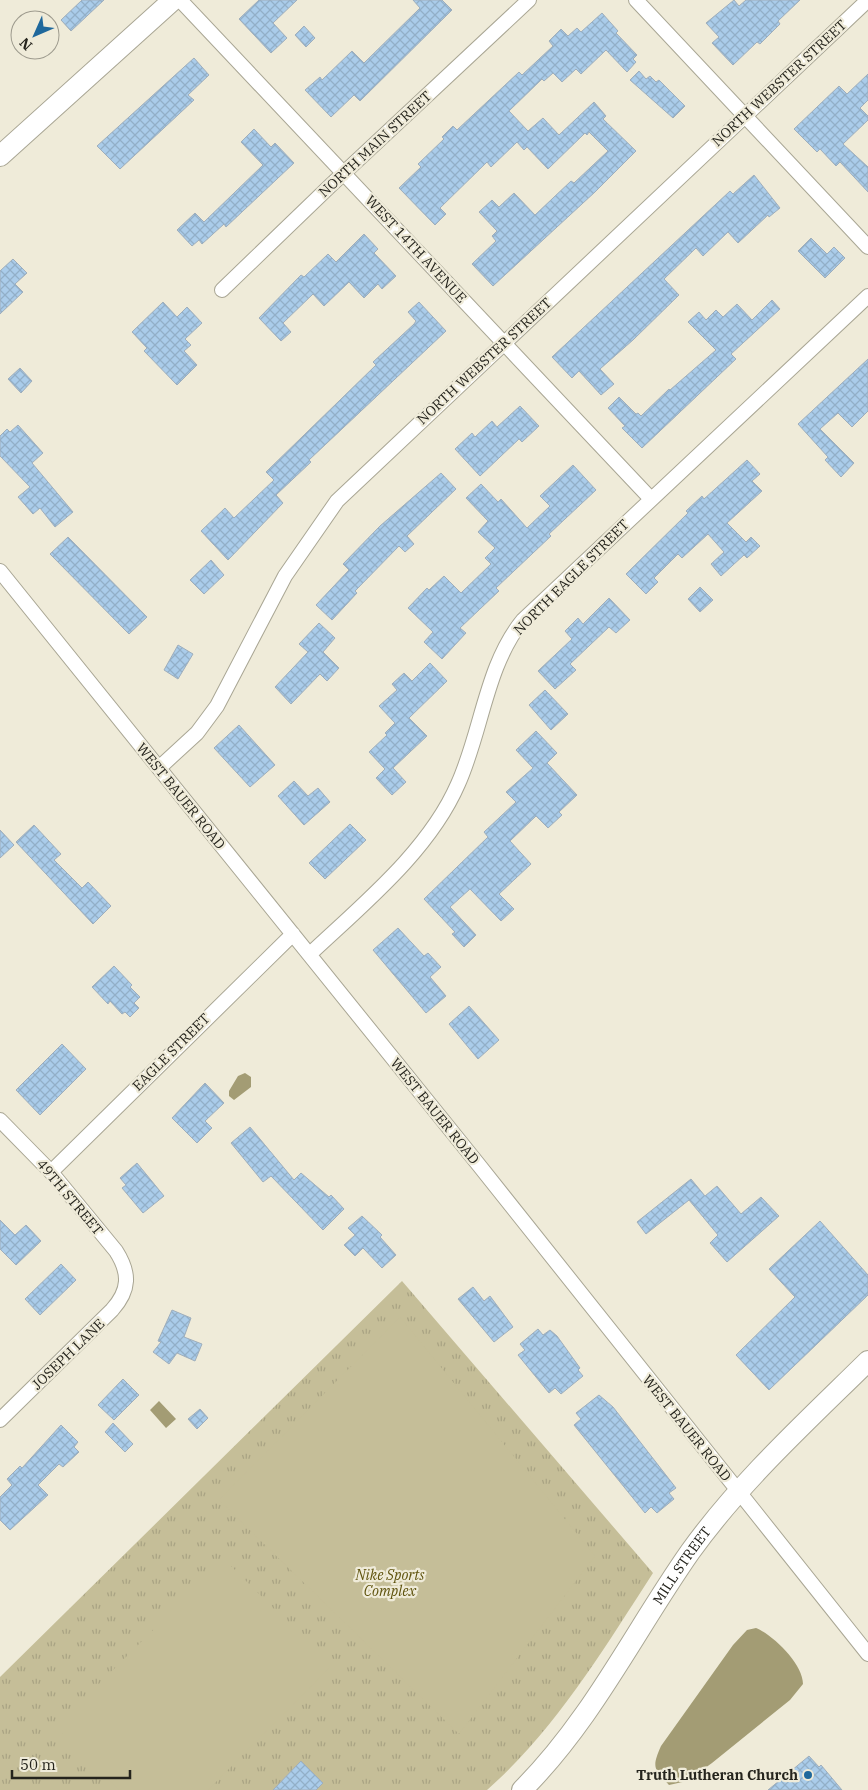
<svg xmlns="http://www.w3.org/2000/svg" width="868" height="1790" font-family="'IBM Plex Serif',serif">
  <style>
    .park { fill: url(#park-tufts) }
    .garden { fill: #c5be98 }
    .water { fill: #a39c74 }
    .building { fill: url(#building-cross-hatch); stroke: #9faebb }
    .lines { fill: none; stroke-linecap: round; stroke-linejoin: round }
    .street-casing { stroke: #a9a694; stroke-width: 16 }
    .secondary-casing { stroke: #a9a694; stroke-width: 22 }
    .street { stroke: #fff; stroke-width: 14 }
    .secondary { stroke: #fff; stroke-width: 20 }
    .poi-dot { fill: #1f689c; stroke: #efebd9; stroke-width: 2 }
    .labels { text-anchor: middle; stroke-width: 4.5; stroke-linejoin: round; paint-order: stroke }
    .street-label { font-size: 14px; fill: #25241d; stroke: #efebd9 }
    .park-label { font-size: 14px; font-style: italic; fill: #5f530d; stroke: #efebd9 }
    .poi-label { font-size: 14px; font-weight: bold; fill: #25241d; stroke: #efebd9; text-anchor: end }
  </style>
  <defs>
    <pattern id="park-tufts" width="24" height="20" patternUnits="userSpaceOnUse" patternTransform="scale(1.25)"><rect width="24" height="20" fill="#c5be98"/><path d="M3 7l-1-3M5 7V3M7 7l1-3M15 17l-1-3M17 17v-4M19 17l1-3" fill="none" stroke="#a9a383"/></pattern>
    <pattern id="building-cross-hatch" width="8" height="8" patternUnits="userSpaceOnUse" patternTransform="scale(1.25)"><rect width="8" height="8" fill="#aaccea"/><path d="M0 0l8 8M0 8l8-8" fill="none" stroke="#92afc8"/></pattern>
  </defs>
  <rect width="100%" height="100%" fill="#efebd9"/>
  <!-- park -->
  <path class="park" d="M402,1281L653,1573C603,1650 556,1729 487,1790H0V1677Z"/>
  <!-- garden -->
  <path class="garden" d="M400,1317L595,1556L459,1734L219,1500Z
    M224,1559L331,1666L208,1790H119L56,1727Z"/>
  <!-- water -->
  <path class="water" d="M245,1073L251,1077V1087L234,1100L229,1096V1091L238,1076Z
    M159,1401L176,1419L166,1428L150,1410Z
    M756,1628C773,1635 803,1664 803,1684L790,1700L712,1763L687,1781L669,1785C653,1768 652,1767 661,1746L733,1645L747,1630Z"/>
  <!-- building -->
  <path class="building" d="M82,0H104L71,31L61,20Z
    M259,0H297L273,23L287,38L271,53L239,19Z
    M413,0H442L452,10L360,101L354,95L331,117L305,90L320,77L322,80L352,51L364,63L420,8Z
    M734,0L739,6L746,0H800L778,21L780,24L760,44L757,42L733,65L712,43L719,37L706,23Z
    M602,13L618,31L616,33L637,55L633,59L636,62L627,72L606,50L581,74L576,69L562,82L553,73L544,81L542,79L509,111L528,131L543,118L559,135L594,102L606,116L603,119L636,151L595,192L493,286L472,264L496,241L492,236L497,231L479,212L492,200L499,207L514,193L535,215L571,181L574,183L608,151L589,132L587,135L585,133L548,169L527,147L524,150L517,142L491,167L487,162L440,208L446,214L435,225L399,188L421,167L418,164L444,139L442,137L453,126L457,130L519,72L522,75L553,46L549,41L561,29L568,36L577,28L581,32Z
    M304,26L315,38L306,47L295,35Z
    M194,58L209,75L188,95L194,100L120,169L97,146Z
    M639,71L646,79L650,76L656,82L659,80L685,106L673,118L630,80Z
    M868,74V100L860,108L868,116V120L843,144L868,167V192L840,162L836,166L820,149L817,152L794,129L839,86L847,94Z
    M254,129L271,147L275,143L294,163L226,227L224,224L202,244L199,240L192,246L177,230L195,213L204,222L263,165L241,142Z
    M754,175L780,208L769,217L768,215L738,243L728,232L703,256L696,248L664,279L679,295L633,340L600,369L614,384L601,395L579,371L572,378L552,357L730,191L733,194Z
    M364,234L378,249L374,253L396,276L382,289L378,284L364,298L349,282L324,306L313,294L283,323L291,332L281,341L259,318L301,275L304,277L328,254L336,262Z
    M811,238L827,254L834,247L845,258L825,278L798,251Z
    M13,259L27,273L15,284L23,292L0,314V271Z
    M772,300L780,309L731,354L736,359L642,448L622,428L625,426L608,408L619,397L636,414L638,413L641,416L669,389L670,390L716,350L688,322L699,312L706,320L716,310L723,317L737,304L752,320Z
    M163,302L177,317L187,307L202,323L185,339L191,345L184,351L197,365L177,385L144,351L147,348L132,332Z
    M419,302L446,331L309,460L311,462L276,495L283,503L228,560L201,531L225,508L234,518L274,480L266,472L376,365L373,362L414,324L416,321L408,312Z
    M868,359V411L852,427L838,413L820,429L854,463L841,477L825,460L828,457L798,424Z
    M20,368L32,381L21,393L8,379Z
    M520,406L539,426L522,442L519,439L480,476L455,449L472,433L475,437L492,421L497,427Z
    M18,425L43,453L32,463L73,512L55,527L40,508L33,514L18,497L30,487L0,456V436L7,429L10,432Z
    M747,460L760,474L752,481L762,491L727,523L746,542L751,537L760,546L747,558L744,555L721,576L711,564L724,552L708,534L682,558L678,554L654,578L658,582L646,594L626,574L688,513L686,511L702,496L704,499Z
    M573,465L596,490L549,534L551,536L496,588L499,591L460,628L466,633L442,659L424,642L433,632L408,608L427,588L429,590L444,576L461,593L491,564L485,558L495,548L478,532L488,521L466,498L481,484L498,502L501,499L527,528L550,506L540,496Z
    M441,473L456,489L407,536L414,544L405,552L399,546L355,591L357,593L332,620L316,605L349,570L343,564L380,526Z
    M68,537L147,617L129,634L50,554Z
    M211,560L224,575L204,594L190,580Z
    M700,587L713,600L700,612L688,599Z
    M609,598L630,620L616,633L609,627L570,664L576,670L555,689L538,671L572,639L565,631L578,618L583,624Z
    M319,623L335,638L323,652L339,668L327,681L320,674L291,704L275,687L308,652L299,644Z
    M178,645L193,654L178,679L164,670Z
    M430,663L447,681L409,718L427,736L393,768L406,782L392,795L376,778L385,769L369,752L387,735L385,733L395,723L379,706L397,690L392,684L404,673L412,681Z
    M545,690L568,714L551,730L529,705Z
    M239,725L275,765L250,787L214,748Z
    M536,731L557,753L547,763L577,795L559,812L562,815L548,828L536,816L510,841L531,864L499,894L514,909L501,921L470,889L450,907L476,935L464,947L452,934L455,932L424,899L488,837L484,832L516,802L506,792L533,768L516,750Z
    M294,781L308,796L318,788L330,802L304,825L278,796Z
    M350,824L366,840L325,879L309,863Z
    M34,825L61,854L54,860L82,888L88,882L111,906L93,924L16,842Z
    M0,830L14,845L0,858Z
    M398,928L424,956L428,953L441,967L430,977L446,996L426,1013L373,950Z
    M114,966L132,985L130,987L140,997L134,1003L139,1008L130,1017L125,1012L122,1014L110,1001L108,1004L92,987Z
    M469,1006L499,1040L478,1059L449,1024Z
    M62,1044L86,1069L40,1115L16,1090Z
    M205,1083L224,1103L205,1121L212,1128L197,1143L172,1118Z
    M250,1127L294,1180L301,1173L329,1197L331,1195L344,1209L323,1230L271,1176L263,1182L231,1143Z
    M137,1163L164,1196L143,1213L122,1188L126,1185L120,1178Z
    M691,1179L705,1196L717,1186L741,1214L761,1197L779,1216L727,1262L710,1243L718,1235L689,1200L646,1234L637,1222Z
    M362,1216L382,1235L380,1237L396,1255L382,1268L363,1248L355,1256L344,1245L355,1235L348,1228Z
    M0,1220L15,1235L26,1225L41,1241L16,1265L0,1249Z
    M820,1221L868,1275V1295L769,1390L736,1355L795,1297L769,1269Z
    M61,1264L76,1280L40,1315L25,1299Z
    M473,1287L484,1301L490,1296L513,1327L494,1342L458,1299Z
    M172,1310L191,1318L184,1337L202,1344L195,1361L177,1353L169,1364L153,1352L161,1342L158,1341Z
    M538,1329L543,1335L550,1330L557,1336L580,1368L578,1370L583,1376L561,1394L555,1388L549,1393L518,1355L525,1350L520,1344Z
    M123,1379L139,1395L114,1420L98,1405Z
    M599,1395L613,1407L676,1488L669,1493L674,1499L657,1513L651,1507L645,1513L574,1425L581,1419L576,1413Z
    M200,1409L208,1418L197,1429L188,1419Z
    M113,1423L133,1444L125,1452L105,1432Z
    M61,1425L78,1442L74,1447L79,1452L63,1467L59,1464L38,1485L48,1495L10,1530L0,1520V1497L12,1485L7,1479L20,1466L22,1468Z
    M809,1756L819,1767L821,1765L842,1790H768Z
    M301,1761L323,1783L316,1790H273Z"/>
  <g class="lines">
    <!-- street casing -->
    <g class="street-casing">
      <path id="street" d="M180,0L651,499
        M636,0L868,247
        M222,290L331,185L529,0
        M0,571L478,1164L868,1654
        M159,768L197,733L217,706L285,576L337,501L868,0
        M310,954C362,905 429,851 458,784C482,731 486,665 523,620L868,296
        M0,1120L51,1172L116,1251C130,1273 130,1290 112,1310L0,1420
        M51,1172L293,934"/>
    </g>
    <!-- secondary casing -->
    <g class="secondary-casing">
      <g id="secondary">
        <path d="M0,156L173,0"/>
        <path id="s1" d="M522,1790C592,1720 634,1632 690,1552C741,1481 806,1422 868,1361"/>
      </g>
    </g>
    <!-- street -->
    <use href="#street" class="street"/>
    <!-- secondary -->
    <use href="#secondary" class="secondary"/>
  </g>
  <!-- markers -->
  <circle class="poi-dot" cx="808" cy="1775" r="5"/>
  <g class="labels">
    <!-- street labels -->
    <g class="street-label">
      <text transform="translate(779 83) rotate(-43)" y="5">NORTH WEBSTER STREET</text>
      <text transform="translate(375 144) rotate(-43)" y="5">NORTH MAIN STREET</text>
      <text transform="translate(416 249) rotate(47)" y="5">WEST 14TH AVENUE</text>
      <text transform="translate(484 361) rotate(-43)" y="5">NORTH WEBSTER STREET</text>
      <text transform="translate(571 577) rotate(-45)" y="5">NORTH EAGLE STREET</text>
      <text transform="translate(181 796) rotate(51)" y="5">WEST BAUER ROAD</text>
      <text transform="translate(171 1052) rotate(-45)" y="5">EAGLE STREET</text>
      <text transform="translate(435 1111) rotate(51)" y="5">WEST BAUER ROAD</text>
      <text transform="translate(70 1197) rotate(50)" y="5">49TH STREET</text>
      <text transform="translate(68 1354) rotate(-44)" y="5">JOSEPH LANE</text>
      <text transform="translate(687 1428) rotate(51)" y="5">WEST BAUER ROAD</text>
      <text dy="5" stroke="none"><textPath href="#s1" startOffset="276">MILL STREET</textPath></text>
    </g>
    <!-- park labels -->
    <g class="park-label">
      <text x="390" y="1580">Nike Sports<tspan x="390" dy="16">Complex</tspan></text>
    </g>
    <!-- poi labels -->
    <g class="poi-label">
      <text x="798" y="1780">Truth Lutheran Church</text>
    </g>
  </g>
  <!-- north arrow -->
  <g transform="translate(35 35) rotate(225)"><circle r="24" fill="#efebd9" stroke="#9e9b8e"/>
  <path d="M0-4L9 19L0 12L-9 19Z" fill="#1f689c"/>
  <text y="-8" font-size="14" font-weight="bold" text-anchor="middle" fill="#25241d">N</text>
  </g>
  <!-- scale -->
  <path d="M12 1770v8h118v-8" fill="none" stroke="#25241d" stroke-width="2.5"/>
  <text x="20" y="1770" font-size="15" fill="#25241d" stroke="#efebd9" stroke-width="4" paint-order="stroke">50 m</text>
</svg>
